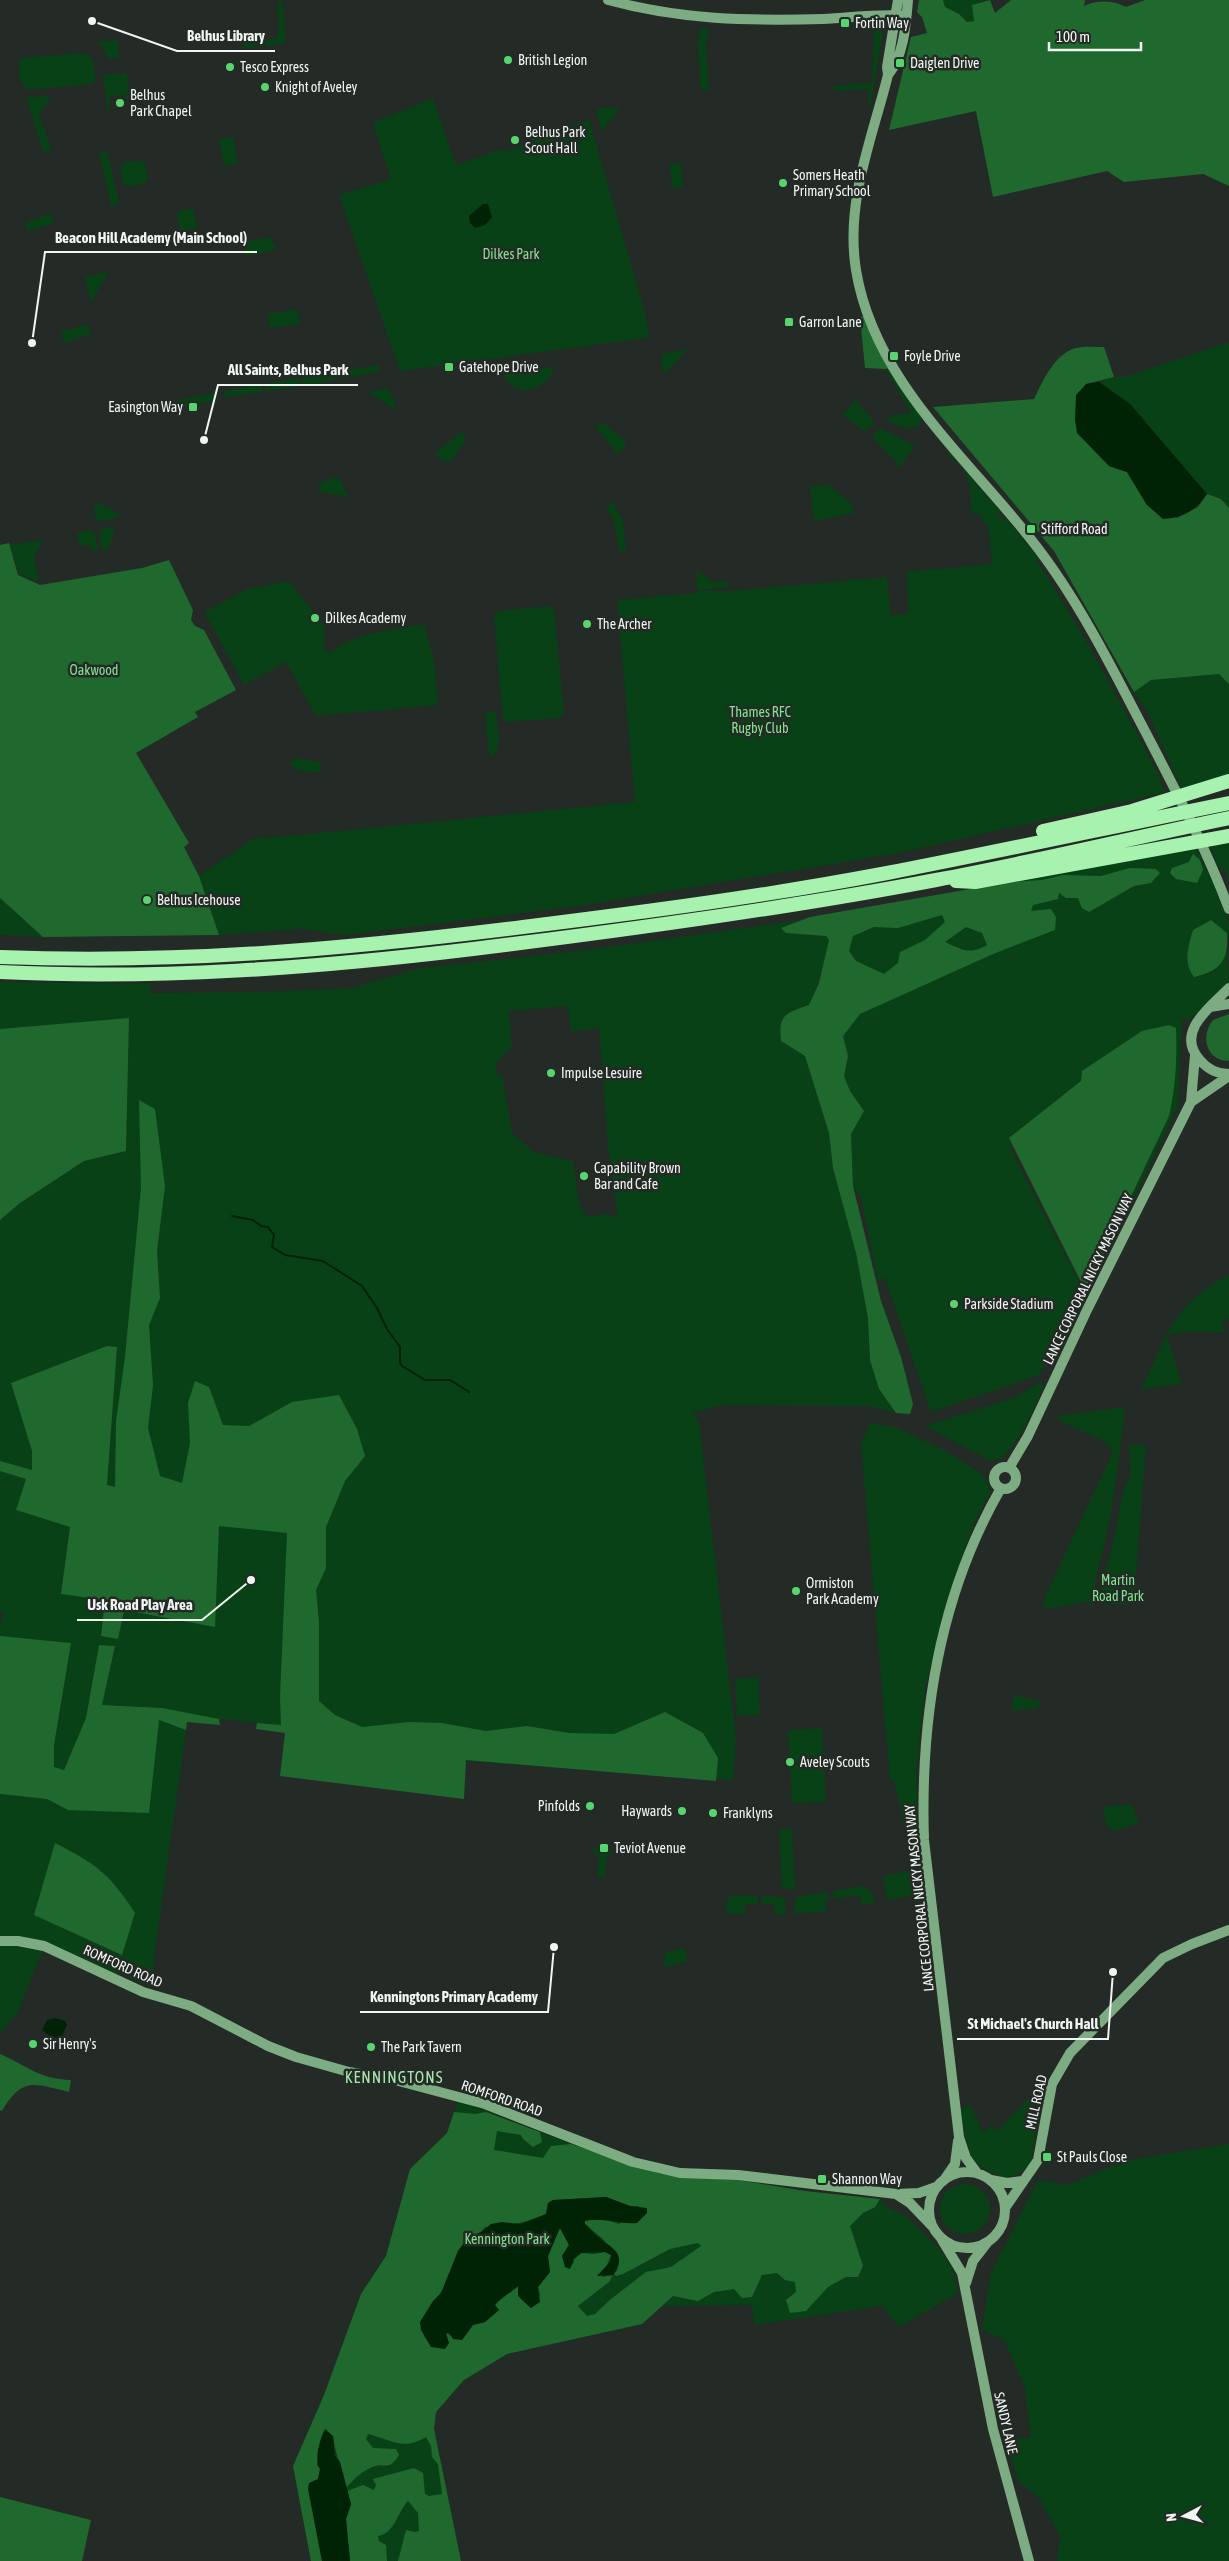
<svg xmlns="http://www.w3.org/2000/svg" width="1229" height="2561" font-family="'Asap Condensed',sans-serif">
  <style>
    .green { fill: #094117; fill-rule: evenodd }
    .forest { fill: #1f692e; fill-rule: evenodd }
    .water { fill: #002205 }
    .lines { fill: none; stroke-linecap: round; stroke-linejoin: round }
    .stream { stroke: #002205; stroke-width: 2 }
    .secondary { stroke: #7dac82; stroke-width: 10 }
    .highway { stroke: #a8f2b0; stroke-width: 14 }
    .poi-dot { fill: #59d56f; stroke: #242a25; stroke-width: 2 }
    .labels { text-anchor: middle; stroke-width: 5; stroke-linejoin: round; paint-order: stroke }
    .poi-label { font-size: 14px; fill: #f1f5f2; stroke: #242a25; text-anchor: start }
    .park-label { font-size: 14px; fill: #82e28f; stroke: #242a25 }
    .street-label { font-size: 14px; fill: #f1f5f2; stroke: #242a25 }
    .quarter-label { font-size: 16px; letter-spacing: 1px; fill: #a7e5ad; stroke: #242a25 }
    .leader { fill: none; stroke: #f1f5f2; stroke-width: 2 }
    .callout-dot { fill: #f1f5f2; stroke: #242a25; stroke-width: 2 }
    .callout-label { font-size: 15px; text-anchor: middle; font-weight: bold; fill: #f1f5f2; stroke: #242a25; stroke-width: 5; stroke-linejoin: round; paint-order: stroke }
  </style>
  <rect width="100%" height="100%" fill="#242a25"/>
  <!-- green -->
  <path class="green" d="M943,0H985L972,5L974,21L967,22L959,14L945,7Z
    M277,2H283L286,41L280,45L243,48L242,42L276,39L279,30Z
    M874,24L881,28L883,33L869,113L868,91L871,89L834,91L833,86L872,83Z
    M701,28L709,29L706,44L709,90H701L698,43Z
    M118,40L119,58L108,59L102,46L97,42Z
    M82,53C96,55 94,69 96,80L91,84L27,90C19,82 17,68 21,58Z
    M127,73L130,100L127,101L126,95L110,96V109L108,111L103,75Z
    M51,96L39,115L52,150L43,152L26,97Z
    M433,98L456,165L505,148L506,152L532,142L531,139L589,120L644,309L649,335L647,338L400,371L339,195L391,179L373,123Z
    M617,107L618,110L602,132L596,112L600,108Z
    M233,137L238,163L224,166L219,139Z
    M108,152L119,204L111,206L99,153Z
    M141,160L145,164L148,178L144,184L127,187C121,181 119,171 123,163Z
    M681,163L683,187L672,188L670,164Z
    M193,208L197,228L180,231L177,212Z
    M51,213L54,223L28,231L25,223Z
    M270,237L276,247L272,251L246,256L243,242Z
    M105,272L107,274L91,303L85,277Z
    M297,309L300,324L270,328L267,314Z
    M88,324L91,334L64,343L61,332Z
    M1229,342V508L1221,499L1207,494L1130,404L1099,382L1114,377H1124Z
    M688,349L668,371H662L661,354Z
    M379,365L380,371L338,380L336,372Z
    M549,367L554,368C547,392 515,399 503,375Z
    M888,368L922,418L919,426L906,429L888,421L892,415L911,413L886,369Z
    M334,373L335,380L302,386L301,378Z
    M298,378L299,386L266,391L264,384Z
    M261,385L262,392L225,397L224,391Z
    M388,388L397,407L393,408L368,392Z
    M215,393L214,401L160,412L158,403Z
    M857,397V401L875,423L865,432L843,415Z
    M603,423L625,440V446L618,455L595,426Z
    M880,428L915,446L898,469L894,459L873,439L874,434Z
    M463,431L465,442L450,462L447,460L444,462L435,453Z
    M952,450L972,478L1000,511L998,513L1004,521L1007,519L1040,560H1036C1067,607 1094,654 1120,703C1136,732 1153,761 1165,792L899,853L573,907L343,935L301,929L219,935L199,876L256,837L269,838L635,802L617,600L697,593V591H730L887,577L891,615L908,614L907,572L992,564L988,525L982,521L981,515L972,513C970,489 971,467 947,455Z
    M335,477L339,478L349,497L320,492L318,484Z
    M828,484L852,504L854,513L814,521L810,487Z
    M102,502L104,508L108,507L122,516L99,522L95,517L94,506Z
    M613,502L623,521L626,551L619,552L615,524L606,506Z
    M114,526L112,542L108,544L109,551L101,548L99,530Z
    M91,530L94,532L98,549L92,553L91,546L79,545L77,533Z
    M43,540L34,557L39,582L19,574L11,548L7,545Z
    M696,571L709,578L710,582L728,581L729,587L697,590Z
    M289,581L325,627L324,651L331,652C356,632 393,630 424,624L434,660L438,705L316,716L286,662L244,685L204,612L247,589Z
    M550,606L554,610L564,713L561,718L506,722L503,719L494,615L499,611Z
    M1219,674L1229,684V778L1183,791L1146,709L1134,692L1151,680Z
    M496,712C497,726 505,751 489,757L485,713Z
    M295,758L320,762L321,772C309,773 299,772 289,764Z
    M1229,844V882L1224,868L1219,869L1210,845Z
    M1196,847L1207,871L1209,870L1229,921V939L1227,933L1229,982C1221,993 1196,1019 1182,1020L1178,1106L1088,1294L1010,1139L1011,1150L1086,1295L1039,1375L931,1412L885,1278L878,1280L861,1198L853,1186L851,1134L864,1111L850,1091L844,1076L848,1056L843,1036L835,928L808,935L826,936L829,940C827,962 818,985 809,1005C786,1013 778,1014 781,1041L805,1056L829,1133L833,1168L856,1253L868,1318L870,1360L879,1389L896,1413L868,1406L722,1405L693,1413L699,1422L736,1739L733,1780L466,1761L285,1733L281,1725L211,1718L162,1708L102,1705L115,1646L99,1645L86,1718L64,1770L53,1767L54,1745L71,1643L0,1636V1624L4,1614L0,1612V1471L26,1479L16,1510L70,1527L61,1593L105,1600L101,1636L118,1639L107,1486L117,1347L107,1346L11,1383L32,1451V1470L0,1461V1220L20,1203L84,1161L126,1151L129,1019L0,1029V982L151,984V993L263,992L352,988L420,968L579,951L810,919ZM568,1006L571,1032L599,1028L608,1145L618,1218L606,1214L587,1217L579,1204L573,1161L534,1152L512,1133L502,1075L495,1073L497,1061L512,1047L509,1011Z
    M0,898L43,937L0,935Z
    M1229,1275V1320L1226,1318L1222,1322L1225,1332H1185L1167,1335L1182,1384L1141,1389L1160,1349L1164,1358L1160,1348C1178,1310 1192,1295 1229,1275Z
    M1040,1382L1044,1385C1033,1411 1022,1438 1001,1459L989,1460L925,1426L1014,1398Z
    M1125,1407C1120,1451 1115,1495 1106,1538C1101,1561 1092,1582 1094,1606L1084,1602L1047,1609L1042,1603L1112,1454L1110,1448L1105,1442L1058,1420V1416Z
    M870,1423L895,1427L942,1449L982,1474L988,1483L990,1492L974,1523L955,1576L925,1687L916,1771L918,1831L931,1948L894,1780H890L861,1444Z
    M1129,1445H1146L1134,1599L1126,1605L1102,1604L1101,1587L1111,1552L1123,1491L1131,1474Z
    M758,1677L760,1715L737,1716L735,1679Z
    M1014,1695L1040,1701L1038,1708L1011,1711Z
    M159,1720L186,1730L150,1987L116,1972L113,1979L44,1947L17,2014L0,2033V1794L47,1799L68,1810Z
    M822,1728L826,1802L792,1803L788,1730Z
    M1132,1804L1139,1823C1114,1831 1107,1839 1103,1807Z
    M779,1829H792L795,1889H782Z
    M594,1848L611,1849L613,1851L606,1859L605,1878L597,1877L599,1858L592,1850Z
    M913,1870L919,1895L887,1900L883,1876Z
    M863,1886L872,1892L874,1903L862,1905L860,1895L833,1899V1891Z
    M827,1892L829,1900L825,1901L827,1911L795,1914L794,1900L798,1896Z
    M733,1895L757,1896V1904H745V1914L726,1913L727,1898Z
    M764,1896L781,1897L785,1899L786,1914L775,1915L774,1904H761V1898Z
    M685,1948L687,1962L664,1967L665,1952Z
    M1035,2096L1042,2100L1030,2165L1017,2175L1003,2178L988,2171L971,2158L959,2111L970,2104L983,2133L991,2125L997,2131L1030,2097Z
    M458,2100L604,2157L661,2174L737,2180L805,2191L880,2199L888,2208L905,2215L939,2248L953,2270L958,2293L899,2327L882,2306L754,2325L752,2305L662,2306L642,2324L507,2354L464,2380L436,2412L434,2429L461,2561H311L293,2466L324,2395L361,2294L386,2256L410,2169L448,2133Z
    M1229,2144V2561H1057L1060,2536L1039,2498L1018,2481L1005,2438H1031L1025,2388L1005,2341L982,2329L991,2273L1038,2180L1068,2185L1124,2161Z
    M940 2209a25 25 0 1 1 50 0a25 25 0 1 1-50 0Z"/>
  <!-- forest -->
  <path class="forest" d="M919,0H943L945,7L959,14L967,22L974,21L972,5L990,0L995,13L1011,0H1085L1084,6C1098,0 1111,0 1126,7L1145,0H1229V186L1203,174L1124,182L1107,171L993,197L976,111L889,130L911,37L927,33L922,17L917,12Z
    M864,316L888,368L886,369L865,368L860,317Z
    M1104,347L1114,377L1086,384L1109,466L1127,472L1147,505L1177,518L1198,507L1207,494L1221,499L1229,508V684L1219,674L1151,680L1134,692L1054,551L933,407L1034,399C1043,381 1054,354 1076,348C1085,346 1095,347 1104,347Z
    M9,543L18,575L40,585L142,568L169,560L193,610L191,620L195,626L204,630L236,690L195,712L198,717L136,753L189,843L184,847L199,876L219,935L43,937L0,898V545Z
    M1193,854L1200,860L1203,870L1197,883L1176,879L1170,873L1172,868L1189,862Z
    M1130,868L1156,869L1160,873L1151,883L1134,886L1089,912L1082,908L1078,898H1066L1059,893L1058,899L1033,905L1031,911L1051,909L1056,917L1055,930L993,954L860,1014L843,1036L848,1056L844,1076L850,1091L864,1111L851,1134L853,1186L881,1301L901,1357L913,1404L910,1414L896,1413L879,1389L870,1360L868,1318L856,1253L833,1168L829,1133L805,1056L781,1041C778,1014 786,1013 809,1005L819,983L829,940L826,936L786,933L781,928L810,917L1010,882L1042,880L1063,875L1101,876ZM942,915L945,922L925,940L900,952L898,963L884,974L856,961L849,951L853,936L874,927L898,928ZM966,927L982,933L987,945C970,955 962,950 945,942Z
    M1211,920L1227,933C1229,962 1219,971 1194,977C1183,962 1188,947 1193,930Z
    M1229,1014V1061C1206,1061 1200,1036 1213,1020Z
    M129,1018L126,1151L84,1161L20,1203L0,1220V1029Z
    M1169,1025L1176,1028C1177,1058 1176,1086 1169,1116L1086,1292L1009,1138L1081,1081L1082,1071L1142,1031Z
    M139,1100L155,1109L165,1186L157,1251L160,1298L149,1325L153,1385L148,1428L160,1476L182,1483L190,1443L188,1403L195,1381L209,1387L223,1425L249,1426L292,1402L339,1395L357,1429L365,1456L345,1481L326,1527V1568L316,1590L319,1622V1701L335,1715L362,1727L409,1722L442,1723L486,1731L527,1726L569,1733L614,1734L665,1712L703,1733L718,1758L716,1781L466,1760L464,1799L280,1776L285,1733L256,1729L257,1723L281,1725L280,1697L287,1533L219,1526L215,1627L124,1610L118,1639L101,1636L105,1600L61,1594L70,1527L16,1510L26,1479L0,1471V1461L32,1470V1451L11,1383L107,1346L117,1347L107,1485L115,1487L116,1421L125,1357L141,1188Z
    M0,1636L71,1643L54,1745V1767L64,1770L86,1718L99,1645L115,1646L102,1705L162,1708L219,1719L220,1725L187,1722L186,1730L159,1720L149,1813L68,1810L47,1799L0,1794Z
    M55,1843C96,1864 109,1873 135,1913L122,1955L34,1915Z
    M0,2054C28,2066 39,2079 71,2080L69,2092C34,2084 23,2076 2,2111L0,2110Z
    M454,2112L475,2114L486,2112L540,2132L542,2142L533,2147L523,2139L521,2135L497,2131L494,2150L543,2158L551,2146L571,2144L661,2174L737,2180L805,2191L880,2199L875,2207L863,2213L850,2226L863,2266L858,2277H846L828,2287L806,2311L790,2313L786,2300L796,2292L795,2282L785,2280L777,2273L762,2275L752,2297L742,2298L734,2289L714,2292L698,2301L673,2296L642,2324L507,2354L464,2380L436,2412L434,2429L461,2561H398L406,2530L415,2532L419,2531L418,2513L408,2501C397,2513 395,2533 378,2536L379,2541L386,2545L387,2561H350L346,2519L351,2504L347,2491L363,2485L374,2490L376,2485L373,2479L414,2468L423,2473L425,2494L429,2496L442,2494L438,2464L432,2457L431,2446L426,2437C403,2451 392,2440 368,2434L366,2439L373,2448L396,2449L399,2455C388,2473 385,2461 372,2467C361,2472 354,2479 346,2488C343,2468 335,2455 333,2436L318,2449L317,2465L320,2469L318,2480L314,2481V2517L322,2561H311L293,2466L324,2395L361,2294L386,2256L410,2169L447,2133ZM606,2197L630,2206H639L619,2224L605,2219L585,2220V2224L604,2240L618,2269L614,2274L616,2276L623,2274L670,2249L698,2243L701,2246L671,2267L646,2272L611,2299L595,2314L587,2316L578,2306L609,2282L613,2275L602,2277L611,2255L605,2252L594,2254L581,2253L574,2259L573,2265L562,2256L569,2245L560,2228L555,2236L548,2256L550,2272L538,2287L540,2295L531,2308L521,2299L519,2286C515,2288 497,2302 495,2305L499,2310L485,2322L473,2325L462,2340L445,2333V2336L425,2338L420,2322L446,2285L458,2251L468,2238L481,2232L485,2227C506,2225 527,2224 546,2214L548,2203L553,2200Z
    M0,2497L91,2520L82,2561H0Z"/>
  <!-- water -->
  <path class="water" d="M483,204H488L492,217L485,225L475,228L470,223L469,216Z
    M1099,382L1130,404L1207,494C1196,510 1183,518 1163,519L1147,505L1127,472L1109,466L1077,433L1075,420L1076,395L1086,384Z
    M55,2018L65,2021L67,2025L61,2038L51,2037L42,2030L47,2020Z
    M606,2197L630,2206L647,2208V2213L637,2223C619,2225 603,2217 585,2221V2224C589,2227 592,2232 596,2235C610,2248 629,2252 613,2275L597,2276L610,2262L611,2255L605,2252L581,2253L574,2259L570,2269L565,2267L562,2256L569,2245L560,2228L548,2256L550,2272L538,2287L540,2302L531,2308L518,2296V2286C513,2291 499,2299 495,2305L499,2310L485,2322L473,2325L462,2340L453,2339L449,2333H446L449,2343L445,2349L431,2347L421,2330L420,2322L433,2301L441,2293L458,2251L468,2238L481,2232L491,2224L502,2222L520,2224L546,2214L548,2203L553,2200Z
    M325,2429L333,2436L335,2456L340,2462L351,2504L346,2519L350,2561H322L308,2489L309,2483L318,2479L320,2469C314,2460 320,2438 325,2429Z"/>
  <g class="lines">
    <!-- stream -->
    <path class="stream" d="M232,1216L253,1220L261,1226L268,1227L274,1235L272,1247L285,1255L323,1261L362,1286L377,1308L387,1329L400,1347V1363L402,1366L425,1380H450L469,1392"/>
    <!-- secondary -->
    <path class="secondary" d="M608,0C681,20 748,21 823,19C851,18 879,13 906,16
      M898,0L887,67L888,75C872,139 845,202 856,270C876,393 988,473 1055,572C1090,623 1117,678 1146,733C1176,791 1206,848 1229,909
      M888,75C904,56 906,24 908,0
      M1229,988C1212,1006 1175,1031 1199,1059C1207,1069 1216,1074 1229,1074
      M1210,1007L1229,1004
      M1191,1102L1229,1076
      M994 1478a11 11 0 1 1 22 0a11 11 0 1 1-22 0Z
      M1009,1468L1028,1436L1087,1310L1191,1102L1195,1055
      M0,1941H18L44,1946L143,1992L191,2006L268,2046L296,2057L349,2072L391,2079L485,2104L633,2162L680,2173L738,2175L896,2194L919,2193L936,2187
      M929 2210a38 38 0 1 1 76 0a38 38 0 1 1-76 0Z
      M977,2173L966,2158L959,2137L924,1840C920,1718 940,1594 1001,1488
      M944,2180L955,2164L958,2141
      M991,2180L1007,2183L1022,2181
      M896,2194L910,2203L932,2226
      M1005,2208L1038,2160L1052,2084L1070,2053L1163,1958L1192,1944L1229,1930
      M942,2240L962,2273L993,2429L1029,2561
      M966,2283L973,2261L987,2243"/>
    <!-- highway -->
    <path class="highway" d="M1043,831L1132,811L1229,781
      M956,881L975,882L1229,836
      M0,957C179,964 346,949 523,927C644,912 766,896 887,873C1001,851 1115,826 1229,803
      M0,972C158,980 316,968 473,949C628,930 783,909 936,880C1034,862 1131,838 1229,818"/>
  </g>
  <!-- markers -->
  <g class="poi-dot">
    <rect x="840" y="18" width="10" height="10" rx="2.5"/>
    <circle cx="508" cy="60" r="5"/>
    <rect x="895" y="58" width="10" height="10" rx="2.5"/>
    <circle cx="230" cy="67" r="5"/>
    <circle cx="265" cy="87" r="5"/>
    <circle cx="120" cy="103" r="5"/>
    <circle cx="515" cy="140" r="5"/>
    <circle cx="783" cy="183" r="5"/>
    <rect x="784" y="317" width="10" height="10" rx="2.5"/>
    <rect x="889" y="351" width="10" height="10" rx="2.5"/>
    <rect x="444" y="362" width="10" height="10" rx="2.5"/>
    <rect x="188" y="402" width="10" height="10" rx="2.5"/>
    <rect x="1026" y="524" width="10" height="10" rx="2.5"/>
    <circle cx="315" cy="618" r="5"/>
    <circle cx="587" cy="624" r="5"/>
    <circle cx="147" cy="900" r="5"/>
    <circle cx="551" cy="1073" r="5"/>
    <circle cx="584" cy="1176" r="5"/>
    <circle cx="954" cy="1304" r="5"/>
    <circle cx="796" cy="1591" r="5"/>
    <circle cx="790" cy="1762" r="5"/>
    <circle cx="590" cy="1806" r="5"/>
    <circle cx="682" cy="1811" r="5"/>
    <circle cx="713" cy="1813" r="5"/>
    <rect x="599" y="1843" width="10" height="10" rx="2.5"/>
    <circle cx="33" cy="2044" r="5"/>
    <circle cx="371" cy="2047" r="5"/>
    <rect x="1042" y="2152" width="10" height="10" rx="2.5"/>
    <rect x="817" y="2174" width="10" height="10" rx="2.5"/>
  </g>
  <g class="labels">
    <!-- poi labels -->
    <g class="poi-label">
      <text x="855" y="28">Fortin Way</text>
      <text x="518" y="65">British Legion</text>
      <text x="910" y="68">Daiglen Drive</text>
      <text x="240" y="72">Tesco Express</text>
      <text x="275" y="92">Knight of Aveley</text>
      <text x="130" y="100">Belhus<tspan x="130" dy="16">Park Chapel</tspan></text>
      <text x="525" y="137">Belhus Park<tspan x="525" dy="16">Scout Hall</tspan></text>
      <text x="793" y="180">Somers Heath<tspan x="793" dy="16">Primary School</tspan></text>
      <text x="799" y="327">Garron Lane</text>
      <text x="904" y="361">Foyle Drive</text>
      <text x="459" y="372">Gatehope Drive</text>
      <text x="183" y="412" text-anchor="end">Easington Way</text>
      <text x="1041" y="534">Stifford Road</text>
      <text x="325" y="623">Dilkes Academy</text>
      <text x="597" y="629">The Archer</text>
      <text x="157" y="905">Belhus Icehouse</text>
      <text x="561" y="1078">Impulse Lesuire</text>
      <text x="594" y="1173">Capability Brown<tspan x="594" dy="16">Bar and Cafe</tspan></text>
      <text x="964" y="1309">Parkside Stadium</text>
      <text x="806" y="1588">Ormiston<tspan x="806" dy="16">Park Academy</tspan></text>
      <text x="800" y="1767">Aveley Scouts</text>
      <text x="580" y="1811" text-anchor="end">Pinfolds</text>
      <text x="672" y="1816" text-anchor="end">Haywards</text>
      <text x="723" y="1818">Franklyns</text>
      <text x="614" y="1853">Teviot Avenue</text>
      <text x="43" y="2049">Sir Henry's</text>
      <text x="381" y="2052">The Park Tavern</text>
      <text x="1057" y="2162">St Pauls Close</text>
      <text x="832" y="2184">Shannon Way</text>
    </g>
    <!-- park labels -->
    <g class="park-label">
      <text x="511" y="259">Dilkes Park</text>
      <text x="94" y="675">Oakwood</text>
      <text x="760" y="717">Thames RFC<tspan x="760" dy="16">Rugby Club</tspan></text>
      <text x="1118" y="1585">Martin<tspan x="1118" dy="16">Road Park</tspan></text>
      <text x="507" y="2244">Kennington Park</text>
    </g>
    <!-- street labels -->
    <g class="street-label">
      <text transform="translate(1088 1279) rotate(-64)" y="5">LANCE CORPORAL NICKY MASON WAY</text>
      <text transform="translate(919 1898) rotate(-96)" y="5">LANCE CORPORAL NICKY MASON WAY</text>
      <text transform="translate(123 1966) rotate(24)" y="5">ROMFORD ROAD</text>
      <text transform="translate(502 2098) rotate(19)" y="5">ROMFORD ROAD</text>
      <text transform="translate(1036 2102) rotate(-77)" y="5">MILL ROAD</text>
      <text transform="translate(1006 2423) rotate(77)" y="5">SANDY LANE</text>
    </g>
    <!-- quarter labels -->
    <g class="quarter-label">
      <text x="394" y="2083">KENNINGTONS</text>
    </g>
  </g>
  <!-- callouts -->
  <path class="leader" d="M92 21L177 51H275M32 343L45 252H257M204 440L218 385H358M251 1580L202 1620H77M554 1947L548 2012H360M1113 1972L1108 2039H957"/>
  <g class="callout-dot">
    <circle cx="92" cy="21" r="5"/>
    <circle cx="32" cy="343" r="5"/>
    <circle cx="204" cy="440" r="5"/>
    <circle cx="251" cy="1580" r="5"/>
    <circle cx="554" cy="1947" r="5"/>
    <circle cx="1113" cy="1972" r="5"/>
  </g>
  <g class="callout-label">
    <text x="226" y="41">Belhus Library</text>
    <text x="151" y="243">Beacon Hill Academy (Main School)</text>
    <text x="288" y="375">All Saints, Belhus Park</text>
    <text x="140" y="1610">Usk Road Play Area</text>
    <text x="454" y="2002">Kenningtons Primary Academy</text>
    <text x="1033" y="2029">St Michael's Church Hall</text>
  </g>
  <!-- north arrow -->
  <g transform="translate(1184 2516) rotate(264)" stroke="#242a25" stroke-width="4" paint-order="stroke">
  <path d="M0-4L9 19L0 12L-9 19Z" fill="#f1f5f2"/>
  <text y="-8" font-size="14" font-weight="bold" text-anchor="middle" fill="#f1f5f2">N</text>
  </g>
  <!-- scale -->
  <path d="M1049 42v8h92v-8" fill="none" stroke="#f1f5f2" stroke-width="2.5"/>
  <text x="1056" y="42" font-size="15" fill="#f1f5f2" stroke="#242a25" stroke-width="4" paint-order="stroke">100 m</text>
</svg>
